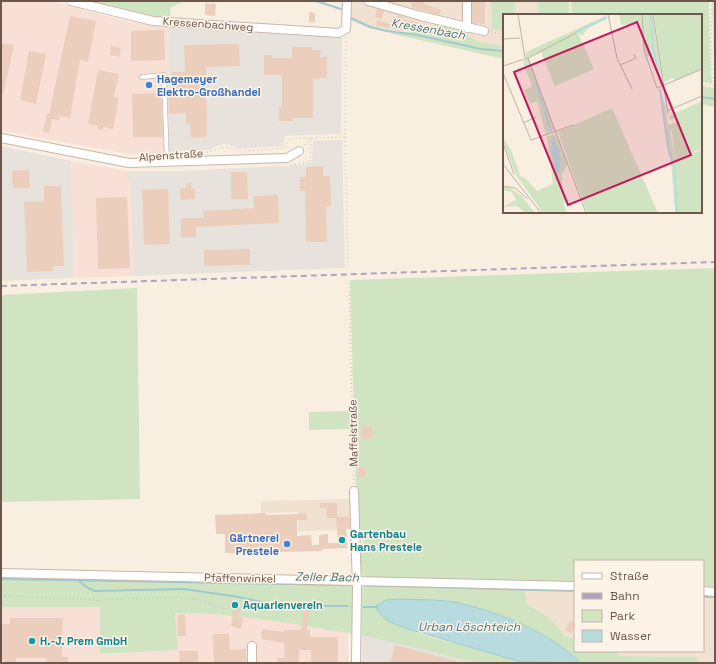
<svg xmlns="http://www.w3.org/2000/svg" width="716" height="664" font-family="'Space Grotesk',sans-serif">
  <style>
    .residential { fill: #f0e1d1 }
    .commercial { fill: #f8e0d6 }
    .industrial { fill: #e8e2dc }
    .green { fill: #d0e4c2 }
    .water { fill: #b8dbe0; stroke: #a0cad0 }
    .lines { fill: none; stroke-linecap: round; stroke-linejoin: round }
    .stream { stroke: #a0cad0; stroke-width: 2 }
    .building { fill: #ebcebc }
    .service-casing { stroke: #c8b7aa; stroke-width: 5.5 }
    .minor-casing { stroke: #c8b7aa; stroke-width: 10 }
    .path { stroke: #cfb1a0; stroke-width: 1; stroke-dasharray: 1 3; stroke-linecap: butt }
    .service { stroke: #fff; stroke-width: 4 }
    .minor { stroke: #fff; stroke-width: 8 }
    .rail { stroke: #b2a2c0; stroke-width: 2; stroke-dasharray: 6 4; stroke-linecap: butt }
    .shop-dot { fill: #3f7fe0; stroke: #fdf3e7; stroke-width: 1.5 }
    .culture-dot { fill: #0f9aa8; stroke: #fdf3e7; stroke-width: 1.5 }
    .labels { text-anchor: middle; stroke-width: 3; stroke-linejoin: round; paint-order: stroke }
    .street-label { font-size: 11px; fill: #6d574b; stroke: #fdf3e7 }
    .shop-label { font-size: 11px; font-weight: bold; fill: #366cbe; stroke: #fdf3e7; text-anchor: start }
    .culture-label { font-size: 11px; font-weight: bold; fill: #0d838f; stroke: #fdf3e7; text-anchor: start }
    .water-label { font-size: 12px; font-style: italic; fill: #47767f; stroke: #fdf3e7 }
    .inset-river { fill: none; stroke: #b8dbe0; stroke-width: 2 }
    .inset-road { fill: none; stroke: #c1b2a5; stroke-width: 1 }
    .view { fill: #c2185b; fill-opacity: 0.15; stroke: #c2185b; stroke-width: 2 }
    .inset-edge { fill: none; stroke: #6d574b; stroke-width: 2 }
  </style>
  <rect width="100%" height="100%" fill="#f9efe1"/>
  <!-- residential -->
  <path class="residential" d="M350,1H491L492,29L504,31V46L478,42L463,32L433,23V25L422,31L393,32V34L364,26L349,20Z
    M515,1H538V15H515Z
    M352,499L353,530L298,531V512L261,513V501Z
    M524,587L575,589V639L565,636L548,617L530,606L527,603Z
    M703,595H715V663H698L697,657L620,656L615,651H703Z"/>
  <!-- commercial -->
  <path class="commercial" d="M1,1H51L129,22L168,25L170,155L129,154L1,131Z
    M71,161L128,171V180L130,181L134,276L74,278Z
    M1,607H100V655L177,650L175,613H210L244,616L348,633V663H1Z"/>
  <!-- industrial -->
  <path class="industrial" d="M168,25L210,30L342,38L341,134L285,136L283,146L239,149L228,144L219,145L210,150H185L170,155Z
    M342,140L345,268L134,276L130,181H128V171H181L301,165L312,162L313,141Z
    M1,146L71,161L74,278L1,281Z
    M362,635L384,639L478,663H362Z"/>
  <!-- green -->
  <path class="green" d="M77,1H184L170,8L171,21Z
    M491,1H515V15H504V31L492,29Z
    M538,1H569V15H538Z
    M571,1H709L711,75L713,84L701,82V15H572Z
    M712,1H715V79L714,75Z
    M433,23L463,32L478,42L504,46V59L393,34V32H416L433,26Z
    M701,86L715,88V107L701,104Z
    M715,268V588L703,587V561H575V582L366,577L360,574L358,549H363V530H357L350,280Z
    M137,288L140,499L1,502V295Z
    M351,411V429L309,430V412Z
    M1,575L351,584L354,596L353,634C294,625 235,612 175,613L178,650L100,654V607H1Z
    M364,585L524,587L527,603L530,606L548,617L565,636L575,639V651H615L620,656L697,657L698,663H579V661C548,632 500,611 458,603C447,601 433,601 422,600C405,599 391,597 377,605L389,622L427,636L528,663H478L362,635V590Z"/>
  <!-- water -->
  <path class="water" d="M398,599C418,600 440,599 459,603C502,613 546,631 579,661V663L521,662L408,629L389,622L377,611V605L386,600Z"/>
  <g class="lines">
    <!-- stream -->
    <path class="stream" d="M316,1L344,10
      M351,18L370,27L387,31L417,35L481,49L504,51
      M701,97L715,99
      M1,579L344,585
      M80,582L88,588L95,591L184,589L239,597L280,606H348
      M358,585L575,591
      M703,597H715
      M363,607H377"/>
  </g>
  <!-- building -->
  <path class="building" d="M412,1H425L424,4L441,10L439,15L411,7Z
    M472,1H485V24L472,23Z
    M205,3L216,4L215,16L205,15Z
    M377,9L384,11L382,19L375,17Z
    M309,12L315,13V22H309Z
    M398,15L404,17V20L417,22L416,30L402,28V31L376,25L377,20L396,26Z
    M70,16L96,21L88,62L80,60L70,118L60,116L59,120L52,119L49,133L43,132L47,114H49Z
    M164,30L165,60L131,61V31Z
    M1,43L14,45L3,95L1,94Z
    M239,44L240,66L206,67L207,137L191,138L190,124H186V113L169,114L168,93H173L172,72H185L184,45Z
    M111,46L121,48L119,57L110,55Z
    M292,47H312V50H321L320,57H327V78L313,79V118H293V121H279V107H282V75H264V55H272V58H292Z
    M29,51L46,54L36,104L20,100Z
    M98,70L119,74L114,97L119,98L113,129L103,127V130L97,129L98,126L88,124Z
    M161,93L163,137H133L132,94Z
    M323,166V176H330L331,206L326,207L327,242H306L305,191H300V177H306V167Z
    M29,170L30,188H13L12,171Z
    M231,172H247L248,199H231Z
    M186,183H191V189L195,188V199L181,200L180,189L186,188Z
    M44,186H61L64,266H53V271L27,272L24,202L44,201Z
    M168,189L170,244L144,245L142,190Z
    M278,195L279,223L196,227V237L181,238V218H204L203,211L254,208L253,196Z
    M127,197L130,268L98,269L96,198Z
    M250,249V265L204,266V250Z
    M372,425L373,439H362V426Z
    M358,467H366V477L358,478Z
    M320,503H337V517H349L350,528H346L347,548L322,549V551L225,553V534H216L215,515L266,513V515L299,514V513H307V520H297V536L311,535L312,545H319V535L328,534V543H338L336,518H327L326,508H320Z
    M229,601L241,603L239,617L243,618L241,629L231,626L234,609L228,608Z
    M304,609L310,610L307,630H310V637H338V663H311V650H299V663H277V658H285L284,643L261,639L262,629L284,632V630H301Z
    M185,614L186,636H178L177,615Z
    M10,618H63L62,657H68V663H46V658H16V663H4L5,660H1V624H10Z
    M570,621L575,623L572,634L565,630Z
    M213,634H229L230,650L246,649V663H214Z
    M395,645L456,661L455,663H390Z
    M179,651H198V663H180Z"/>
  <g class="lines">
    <!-- service casing -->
    <g class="service-casing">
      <path id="service" d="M142,77L164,75L167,163"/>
    </g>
    <!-- minor casing -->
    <g class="minor-casing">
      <path id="minor" d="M71,1L153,21L339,33L346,29L347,1
        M368,1L421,16L484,31
        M467,1V28
        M1,138L129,163L287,158L299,151
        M354,491L357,588L356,663
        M1,573L575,586
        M703,591L715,592
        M252,646V663"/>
    </g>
    <!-- path -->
    <path class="path" d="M570,1V15
      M711,1L712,75L715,83
      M491,32L504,34
      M346,37L345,137L348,266
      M701,84L715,86
      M305,145L311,138
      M245,151L284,148L289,139L345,137
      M183,153L209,152L226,147L242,151
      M291,165L310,162L311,139
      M349,283L354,485
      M1,596L99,600L176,597L195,599L226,609"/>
    <!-- service -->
    <use href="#service" class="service"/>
    <!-- minor -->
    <use href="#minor" class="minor"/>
    <!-- rail -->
    <path class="rail" d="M1,286L715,262"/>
  </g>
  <!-- markers -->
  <g class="shop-dot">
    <circle cx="149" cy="85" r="4"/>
    <circle cx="287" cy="544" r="4"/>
  </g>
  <g class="culture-dot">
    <circle cx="342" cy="540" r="4"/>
    <circle cx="235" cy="605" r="4"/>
    <circle cx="32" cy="641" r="4"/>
  </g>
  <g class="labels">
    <!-- street labels -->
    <g class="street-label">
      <text transform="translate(208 24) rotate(4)" y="4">Kressenbachweg</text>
      <text transform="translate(171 155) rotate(-4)" y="4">Alpenstraße</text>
      <text transform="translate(353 433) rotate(-91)" y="4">Maffeistraße</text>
      <text transform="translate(240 578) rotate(1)" y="4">Pfaffenwinkel</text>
    </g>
    <!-- shop labels -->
    <g class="shop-label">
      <text x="157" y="83">Hagemeyer<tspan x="157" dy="13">Elektro-Großhandel</tspan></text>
      <text x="279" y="542" text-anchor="end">Gärtnerei<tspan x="279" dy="13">Prestele</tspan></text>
    </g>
    <!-- culture labels -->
    <g class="culture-label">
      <text x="350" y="538">Gartenbau<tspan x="350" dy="13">Hans Prestele</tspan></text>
      <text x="243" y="609">Aquarienverein</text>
      <text x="40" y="645">H.-J. Prem GmbH</text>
    </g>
    <!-- water labels -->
    <g class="water-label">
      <text transform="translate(428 29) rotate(10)" y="4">Kressenbach</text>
      <text transform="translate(327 577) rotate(1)" y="4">Zeller Bach</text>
      <text x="469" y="631">Urban Löschteich</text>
    </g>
  </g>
  <!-- overview -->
  <g transform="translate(503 14)">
    <rect width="199" height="199" fill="#f9efe1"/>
    <path d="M116,0H150L159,58L158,73L156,55L147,42H143L137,9L118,11ZM151,0H199V55L172,67L170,64L161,68ZM103,2V5L84,15L79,22L75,19L91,55L52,72L38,38L25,43L52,116L43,121L34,87L27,90L21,76L29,72L20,48L23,46V38ZM157,84L162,90L165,111L175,108L173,104L167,106L166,102L199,87V134L172,147L169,117L167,116L172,148L199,135V199H172L168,147ZM109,94L155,199H84L55,118ZM52,119L65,149L59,161V172L65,187L60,189L64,199H40L13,161L0,127V124L8,136L18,163H21L34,177L50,170L44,123ZM0,173H6L19,182L32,199H23L14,192L0,193L13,186L9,178L0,176Z" fill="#d0e4c2"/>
    <path d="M50,123L57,138L58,149L54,165L48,135Z" fill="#b8dbe0"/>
    <path class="inset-river" d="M148,0L150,33L158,70M73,18L104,3M32,67L48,117M157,75L165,134L171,154L174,199"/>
    <path class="inset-road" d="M15,0L22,44M105,0L114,44L129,75M139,0L141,36L154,74L199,55M150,0L165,100M0,25L17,24M25,44L83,199M117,51L133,44L131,40M0,52L25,44L73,19M0,59L28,126L70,111M164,97L199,82M20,109L33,103M0,129L11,160M0,150L38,199M0,172L12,174L25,185"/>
    <path class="view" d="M134,8L188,141L65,191L11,58Z"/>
    <rect width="199" height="199" class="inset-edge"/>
  </g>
  <!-- border -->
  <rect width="716" height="664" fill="none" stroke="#6d574b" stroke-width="4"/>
  <!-- legend -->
  <rect x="574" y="560" width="130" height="92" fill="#fdf3e7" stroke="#c3b5a9"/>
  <rect x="582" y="573" width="20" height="6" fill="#ffffff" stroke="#c3b5a9"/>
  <text x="610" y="580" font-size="12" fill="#6d574b">Straße</text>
  <rect x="582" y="593" width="20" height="6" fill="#b2a2c0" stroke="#c3b5a9"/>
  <text x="610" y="600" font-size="12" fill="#6d574b">Bahn</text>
  <rect x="582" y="610" width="20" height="12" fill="#d0e4c2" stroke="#c3b5a9"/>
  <text x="610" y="620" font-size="12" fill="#6d574b">Park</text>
  <rect x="582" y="630" width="20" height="12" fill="#b8dbe0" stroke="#c3b5a9"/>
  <text x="610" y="640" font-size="12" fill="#6d574b">Wasser</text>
</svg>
